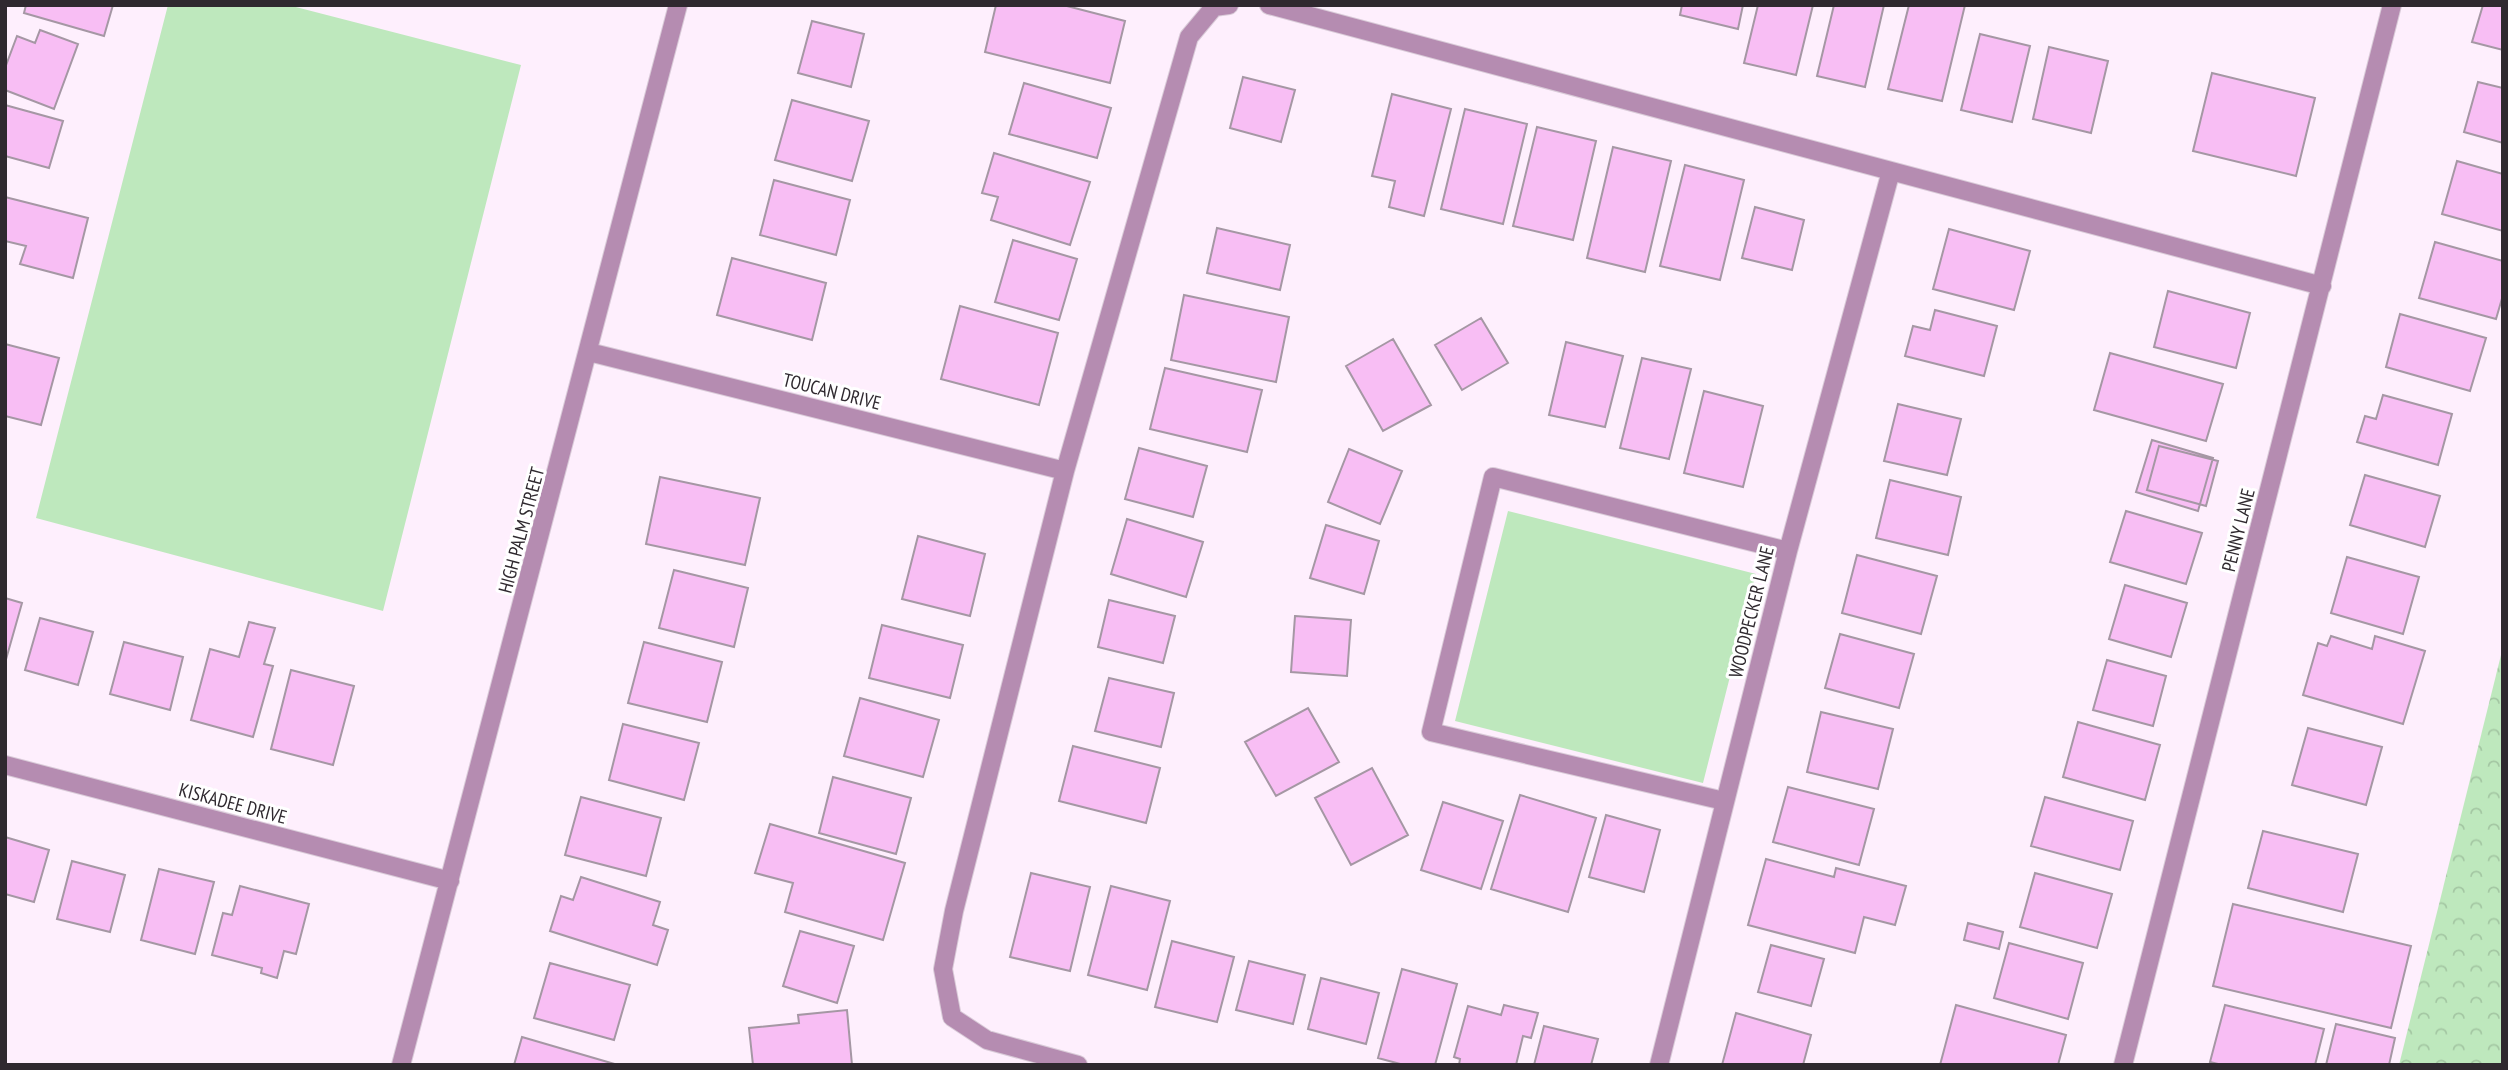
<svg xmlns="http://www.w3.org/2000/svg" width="2508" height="1070" font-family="'PT Sans Narrow',sans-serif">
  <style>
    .park { fill: url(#park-crowns) }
    .pitch { fill: #bee8bd }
    .building { fill: #f8bef4; stroke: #a597a4; stroke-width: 2 }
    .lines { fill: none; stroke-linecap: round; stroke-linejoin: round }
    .minor-casing { stroke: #d9cbd8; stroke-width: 20 }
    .minor { stroke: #b58cb1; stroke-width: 18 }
    .labels { text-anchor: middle; stroke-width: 6; stroke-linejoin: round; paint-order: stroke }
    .street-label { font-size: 19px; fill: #2f292f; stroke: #fff }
  </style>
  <defs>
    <pattern id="park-crowns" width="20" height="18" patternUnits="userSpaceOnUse" patternTransform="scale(1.75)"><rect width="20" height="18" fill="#bee8bd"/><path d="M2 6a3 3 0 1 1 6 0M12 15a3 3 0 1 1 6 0" fill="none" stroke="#a4c7a3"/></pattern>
  </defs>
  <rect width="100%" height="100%" fill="#feeffd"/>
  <!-- park -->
  <path class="park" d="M2503,647V1065H2399Z"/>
  <!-- pitch -->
  <path class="pitch" d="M168,5H288L521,65L383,611L36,518Z
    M1508,511L1756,574L1703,783L1455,721Z"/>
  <!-- building -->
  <path class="building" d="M26,5H113L104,36L24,13Z
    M996,5H1063L1125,21L1110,83L985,52Z
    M1682,5H1743L1738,29L1680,15Z
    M1758,5H1813L1796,75L1744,63Z
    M1834,5H1884L1865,87L1817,76Z
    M1909,5H1965L1942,101L1888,89Z
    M2483,5H2503V50L2472,42Z
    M812,21L864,34L851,87L798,73Z
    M40,30L78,44L54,109L5,90V68L17,36L35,43Z
    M1980,34L2030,46L2012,122L1961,110Z
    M2049,47L2108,61L2091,133L2033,119Z
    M2212,73L2315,98L2296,176L2193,151Z
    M1243,77L1295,90L1281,142L1230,128Z
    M2478,82L2503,88V143L2464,132Z
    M1024,83L1111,108L1097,158L1009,134Z
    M1392,94L1451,109L1424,216L1389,207L1395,181L1372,176Z
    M792,100L869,121L852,181L775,160Z
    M5,105L63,121L49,168L5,156Z
    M1465,109L1527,124L1503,224L1441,209Z
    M1537,127L1596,141L1573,240L1513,226Z
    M1613,147L1671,161L1645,272L1587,258Z
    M994,153L1090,182L1070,245L991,220L998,197L982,193Z
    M2457,161L2503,174V231L2442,214Z
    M1685,165L1744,180L1720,280L1660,266Z
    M774,180L850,200L836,255L760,235Z
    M5,197L88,218L73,278L20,264L26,246L5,241Z
    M1755,207L1804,220L1792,270L1742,258Z
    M1217,228L1290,245L1280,290L1207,273Z
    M1949,229L2030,251L2014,310L1933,289Z
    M1013,240L1077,259L1059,320L995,302Z
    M2435,242L2503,261V295L2496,319L2419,298Z
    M732,258L826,283L812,340L717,315Z
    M2168,291L2250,313L2236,368L2154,347Z
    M1184,295L1289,317L1276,382L1171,360Z
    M960,306L1058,333L1039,405L941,379Z
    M1935,310L1997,326L1984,376L1905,356L1913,326L1930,330Z
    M2400,314L2486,338L2470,391L2386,367Z
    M1481,318L1508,363L1462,390L1435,345Z
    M1393,339L1431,405L1383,431L1346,366Z
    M1566,342L1623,356L1605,427L1549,415Z
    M5,344L59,358L41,425L5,416Z
    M2110,353L2223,384L2206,441L2094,410Z
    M1642,358L1691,369L1669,459L1620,448Z
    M1165,368L1262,390L1247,452L1150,429Z
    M1704,391L1763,406L1743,487L1684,473Z
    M2383,395L2452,414L2438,465L2357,442L2365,416L2376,419Z
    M1898,404L1961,419L1947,475L1884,461Z
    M2152,440L2213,458L2198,511L2136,492Z
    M2159,446L2218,461L2206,506L2147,490Z
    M1139,448L1207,466L1193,517L1125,499Z
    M1349,449L1402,471L1380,524L1328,502Z
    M2365,475L2440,496L2425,547L2350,525Z
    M660,477L760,498L745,565L646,544Z
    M1890,480L1961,497L1948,555L1876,538Z
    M2126,511L2202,533L2186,584L2110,562Z
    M1127,519L1203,542L1186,597L1111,574Z
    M1326,525L1379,541L1364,594L1310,578Z
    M918,536L985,554L970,616L902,599Z
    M1857,555L1937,576L1921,634L1842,613Z
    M2347,557L2419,577L2403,634L2331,613Z
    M674,570L748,588L734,647L659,628Z
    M2125,585L2187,603L2171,657L2109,639Z
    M5,598L22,603L5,663Z
    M1109,600L1175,616L1163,663L1098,647Z
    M1295,616L1351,620L1347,676L1291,672Z
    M40,618L93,632L78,685L25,670Z
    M249,622L275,628L264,664L273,666L253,737L191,720L210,649L239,657Z
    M882,625L963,645L950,698L869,678Z
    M1840,634L1914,654L1899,708L1825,688Z
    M2331,636L2372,649L2375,636L2425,651L2403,724L2303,695L2318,643L2327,646Z
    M124,642L183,657L170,710L110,694Z
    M644,642L722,662L707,722L628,703Z
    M2107,660L2166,676L2153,726L2093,710Z
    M291,670L354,686L333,765L271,749Z
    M1109,678L1174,693L1161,747L1095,731Z
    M860,698L939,720L923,777L844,756Z
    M1308,708L1339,762L1276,796L1245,742Z
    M1821,712L1893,729L1878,789L1807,772Z
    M2078,722L2160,745L2145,800L2063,777Z
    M623,724L699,743L684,800L609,780Z
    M2308,728L2382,747L2366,805L2292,785Z
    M1073,746L1160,768L1146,823L1059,801Z
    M1372,768L1408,835L1351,865L1315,798Z
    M833,777L911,798L896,854L819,833Z
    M1788,787L1874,809L1859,865L1773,842Z
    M1520,795L1596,818L1568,912L1491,889Z
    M581,797L661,818L646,876L565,855Z
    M2045,797L2133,821L2120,870L2031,846Z
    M1443,802L1503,821L1481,889L1421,870Z
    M1606,815L1660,830L1644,892L1589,877Z
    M770,824L905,863L883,940L785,912L793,883L755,873Z
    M2263,831L2358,854L2343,912L2248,888Z
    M5,837L49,850L34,902L5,894Z
    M1766,859L1834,877L1836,868L1906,886L1895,925L1864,917L1855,953L1748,925Z
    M72,861L125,875L110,932L57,919Z
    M159,869L214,882L195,954L141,940Z
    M1031,873L1090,887L1070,971L1010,957Z
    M2035,873L2112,894L2097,948L2020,927Z
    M581,877L660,902L653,925L668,930L657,965L550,931L561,896L573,900Z
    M240,886L309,904L296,954L284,951L277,978L261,973L262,968L212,955L223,913L232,915Z
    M1111,886L1170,901L1147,990L1088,975Z
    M2233,904L2411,946L2391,1028L2213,986Z
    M1968,923L2003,932L1999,949L1964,940Z
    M800,931L854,946L837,1003L783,986Z
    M1172,941L1234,957L1217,1022L1155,1007Z
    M2009,943L2083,963L2068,1019L1994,998Z
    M1771,945L1824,959L1811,1006L1758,992Z
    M1249,961L1305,975L1293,1024L1236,1010Z
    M550,963L630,985L614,1040L534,1018Z
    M1402,969L1457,984L1435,1065H1404L1378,1058Z
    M1321,978L1379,993L1366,1044L1308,1029Z
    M1504,1005L1538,1013L1531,1038L1523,1036L1516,1065H1459L1460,1059L1454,1057L1468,1006L1501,1015Z
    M1956,1005L2066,1035L2058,1065H1940Z
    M2225,1005L2324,1029L2315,1065H2222L2210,1062Z
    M847,1010L852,1065H753L749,1028L799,1023L798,1015Z
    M1736,1013L1811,1035L1803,1065H1722Z
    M2336,1024L2395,1038L2389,1065H2326Z
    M1544,1026L1598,1039L1591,1065H1534Z
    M522,1037L618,1065H514Z"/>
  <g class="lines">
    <!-- minor casing -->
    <g class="minor-casing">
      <path id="minor" d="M1269,5L2322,286
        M589,352L1065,471
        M5,765L450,881
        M1724,801L1431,732L1493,477L1788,551
        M401,1065L678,5
        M1078,1065L987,1040L952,1017L943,969L954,911L1065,471L1189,37L1214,7L1229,5
        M1659,1065L1788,551L1891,171
        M2123,1065L2392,5"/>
    </g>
    <!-- minor -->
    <use href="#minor" class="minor"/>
  </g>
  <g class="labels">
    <!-- street labels -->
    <g class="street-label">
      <text transform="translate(832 391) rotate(14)" y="7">TOUCAN DRIVE</text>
      <text transform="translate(521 530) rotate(-75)" y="7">HIGH PALM STREET</text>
      <text transform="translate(2238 530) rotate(-76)" y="7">PENNY LANE</text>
      <text transform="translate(1751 612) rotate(-76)" y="7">WOODPECKER LANE</text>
      <text transform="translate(233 803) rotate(15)" y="7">KISKADEE DRIVE</text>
    </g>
  </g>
  <!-- border -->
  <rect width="2508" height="1070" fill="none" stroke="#2f292f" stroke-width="14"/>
</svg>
